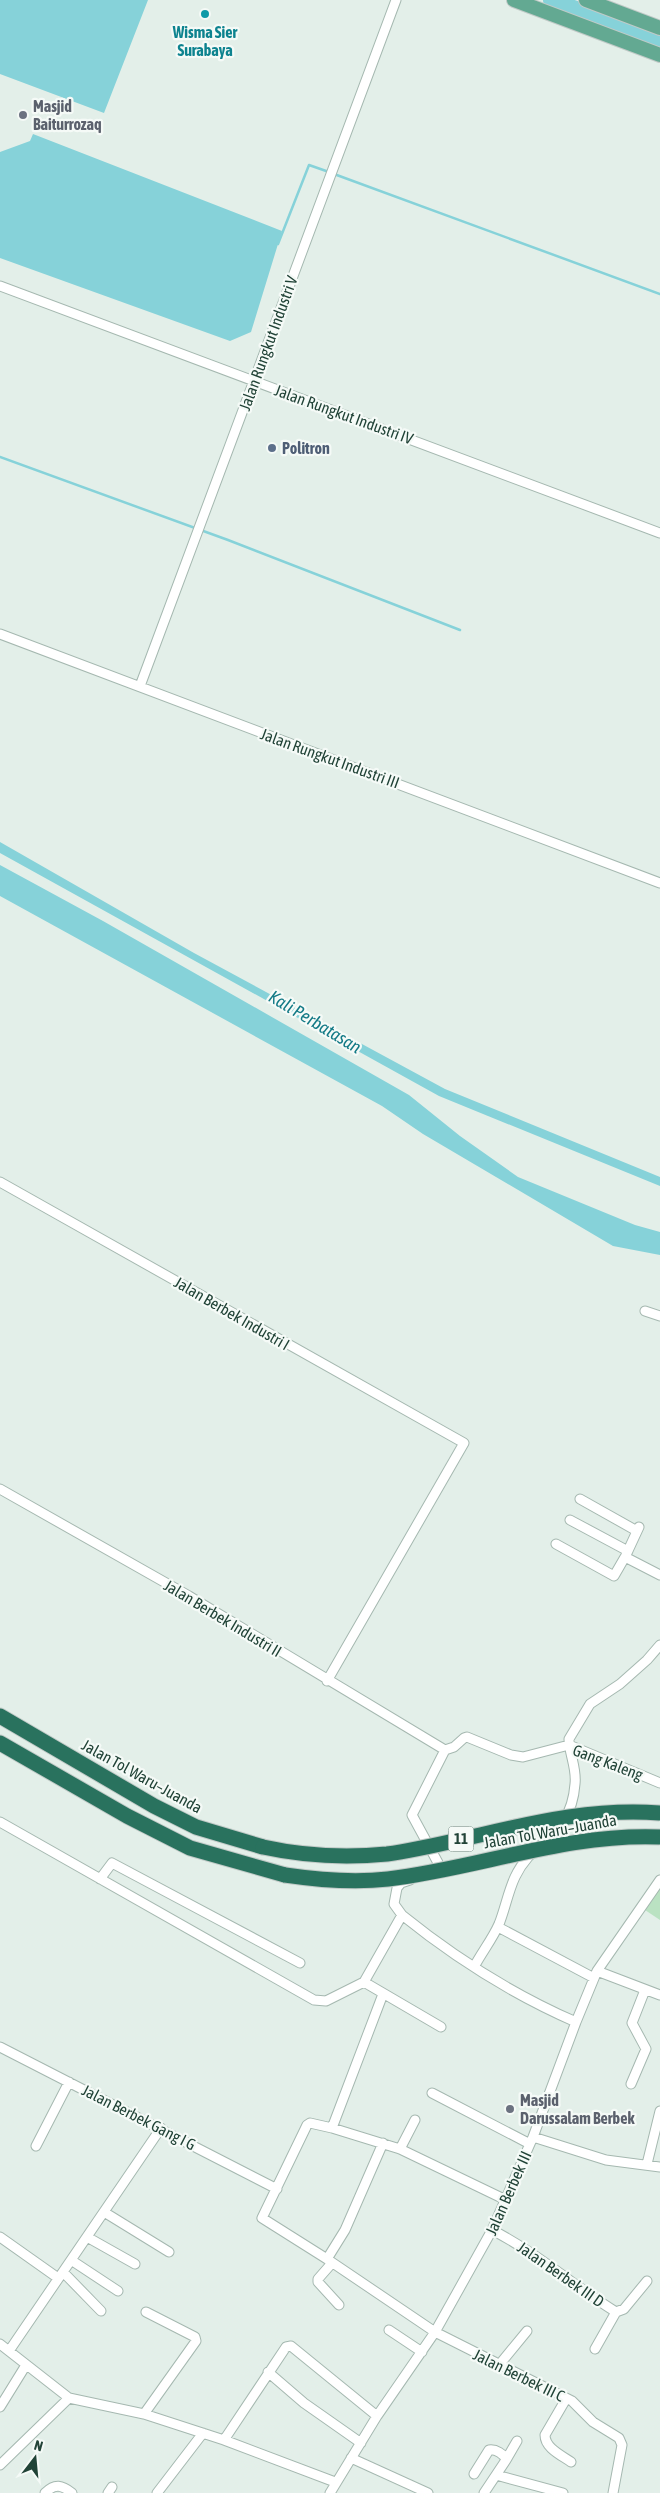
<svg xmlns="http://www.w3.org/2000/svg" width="660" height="2493" font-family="'Asap Condensed',sans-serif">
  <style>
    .green { fill: #bae2c2 }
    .water { fill: #86d2d9 }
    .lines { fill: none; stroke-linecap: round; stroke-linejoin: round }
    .stream { stroke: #86d2d9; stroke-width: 2.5 }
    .river { stroke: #86d2d9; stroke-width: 16 }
    .street-casing { stroke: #a5b8b0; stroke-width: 11 }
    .primary-casing { stroke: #c1cac7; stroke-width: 16 }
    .highway-casing { stroke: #c1cac7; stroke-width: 17 }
    .street { stroke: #fff; stroke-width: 9 }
    .primary { stroke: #63a992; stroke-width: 14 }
    .highway { stroke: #29725e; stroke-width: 15 }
    .highway-bridge-casing { stroke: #c1cac7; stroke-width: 17; stroke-linecap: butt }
    .highway-bridge { stroke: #29725e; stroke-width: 15 }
    .culture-dot { fill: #0f9aa8; stroke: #f5faf7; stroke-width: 2 }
    .worship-dot { fill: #6b7280; stroke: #f5faf7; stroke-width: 2 }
    .service-dot { fill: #5c6f8a; stroke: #f5faf7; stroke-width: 2 }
    .labels { text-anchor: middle; stroke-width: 4.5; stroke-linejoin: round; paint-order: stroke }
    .shield { fill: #f5faf7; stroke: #617a71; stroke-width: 1 }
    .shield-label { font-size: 15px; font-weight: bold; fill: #214337 }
    .culture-label { font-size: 16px; font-weight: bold; fill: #0d838f; stroke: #f5faf7 }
    .worship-label { font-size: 16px; font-weight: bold; fill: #5b616d; stroke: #f5faf7; text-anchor: start }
    .street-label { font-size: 16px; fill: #214337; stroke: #f5faf7 }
    .service-label { font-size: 16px; font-weight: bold; fill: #4e5e75; stroke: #f5faf7; text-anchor: start }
    .water-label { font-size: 18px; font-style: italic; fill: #137a86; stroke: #f5faf7 }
  </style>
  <rect width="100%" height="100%" fill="#e3efe9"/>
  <!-- green -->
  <path class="green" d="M660,1887V1920L645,1910Z"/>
  <!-- water -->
  <path class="water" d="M0,0H148L104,113L0,74Z
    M33,134L282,231L251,332L230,341L0,258V152L30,141Z
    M0,842L194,953L445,1089L660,1177V1186L439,1096L0,853Z
    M0,865L103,921L409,1095L460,1136L518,1177L635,1225L660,1232V1255L613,1246L423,1134L382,1106L0,896Z"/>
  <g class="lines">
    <!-- stream -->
    <path class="stream" d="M334,174L660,294
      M278,244L309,165L329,172
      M0,457L228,540L460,630"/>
    <!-- river -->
    <path class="river" d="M551,0L660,39"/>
    <!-- street casing -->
    <g class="street-casing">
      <path id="street" d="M0,286L660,533
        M0,634L660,883
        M140,686L396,0
        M0,1182L464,1443L327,1681
        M645,1311L660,1316
        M0,1489L189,1596L445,1750
        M580,1499L637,1531
        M570,1520L628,1551
        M556,1544L614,1576L625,1557L660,1575
        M626,1555L639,1527
        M445,1750L454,1747L464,1738L467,1737L511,1755L523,1757L569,1745L660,1783
        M0,1822L314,2000L326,2001L364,1982
        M443,1872L412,1815L445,1750
        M100,1879L112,1863L300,1963
        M410,1880L401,1883L397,1888L394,1904L402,1915C454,1957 514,1995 576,2022
        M498,1927L594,1978
        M474,1967C482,1952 493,1938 499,1924C505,1909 508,1892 515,1877C533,1838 571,1838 575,1784C577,1768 569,1754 569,1739L590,1704L620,1684L647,1660L660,1645
        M597,1971L660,1995
        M364,1982L441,2027
        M364,1982L402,1915
        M0,2047L277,2189
        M631,2084L646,2049L632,2023L645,1990
        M432,2093L530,2144
        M332,2128L400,2149L506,2200
        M533,2137L606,2160L660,2167
        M383,2143L345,2230L327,2259L435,2332L572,2401L593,2422L619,2438L622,2445L613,2493
        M36,2146L69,2082
        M400,2149L415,2120
        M647,2164L660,2111
        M104,2212L169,2252
        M492,2230C537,2253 574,2286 616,2312L624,2309L647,2281
        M0,2237L58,2278
        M87,2237L135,2264
        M327,2259L262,2218L307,2125L310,2123L332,2128L383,1994
        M71,2260L118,2291
        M332,2263L318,2279V2282L339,2305
        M63,2272L101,2311
        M389,2330L422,2352
        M0,2344L69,2398L144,2414L224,2440L335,2482
        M595,2349L616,2312
        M9,2351L161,2128
        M499,2365L527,2331
        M268,2372L304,2403L361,2443
        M566,2399L545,2435C545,2448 561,2455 571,2462
        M0,2407L26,2365
        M144,2414L196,2341L195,2337L146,2312
        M224,2440L286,2347L291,2346L377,2416
        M351,2458L428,2493
        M506,2460L517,2441
        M0,2465L69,2398
        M474,2474L489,2450C496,2449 504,2454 506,2460L484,2493
        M496,2475L563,2493
        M45,2493C55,2483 62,2485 72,2493
        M108,2493L112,2487
        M157,2493L203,2433
        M330,2493L377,2416L435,2332L492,2230L533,2137L576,2022L597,1971L660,1880"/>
    </g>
    <!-- primary casing -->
    <g class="primary-casing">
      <path id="primary" d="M514,0L660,55
        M586,0L660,28"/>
    </g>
    <!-- highway casing -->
    <g class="highway-casing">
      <path id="highway" d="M0,1716L154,1806L196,1827L263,1847
        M0,1743L127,1816L190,1848L285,1875"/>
    </g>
    <!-- street -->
    <use href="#street" class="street"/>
    <!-- primary -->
    <use href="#primary" class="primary"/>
    <!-- highway -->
    <use href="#highway" class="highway"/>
    <!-- highway-bridge casing -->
    <g class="highway-bridge-casing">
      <path id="highway-bridge" d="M263,1847C304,1856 345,1858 387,1854C418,1850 449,1842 480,1835C539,1821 599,1808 660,1813
        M285,1875C319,1880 354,1883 388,1879C480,1868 566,1833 660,1837"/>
    </g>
    <!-- highway-bridge -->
    <use href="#highway-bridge" class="highway-bridge"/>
  </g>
  <!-- markers -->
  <circle class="culture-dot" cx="205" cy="14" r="5"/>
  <g class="worship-dot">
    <circle cx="23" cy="115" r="5"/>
    <circle cx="510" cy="2109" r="5"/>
  </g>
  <circle class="service-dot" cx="272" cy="448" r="5"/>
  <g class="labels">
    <!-- shield labels -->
    <rect class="shield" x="448.5" y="1826.5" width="25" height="25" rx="4"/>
    <g class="shield-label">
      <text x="461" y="1844">11</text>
    </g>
    <!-- culture labels -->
    <g class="culture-label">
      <text x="205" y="38">Wisma Sier<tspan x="205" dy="18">Surabaya</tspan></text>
    </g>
    <!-- worship labels -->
    <g class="worship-label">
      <text x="33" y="112">Masjid<tspan x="33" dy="18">Baiturrozaq</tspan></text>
      <text x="520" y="2106">Masjid<tspan x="520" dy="18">Darussalam Berbek</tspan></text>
    </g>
    <!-- street labels -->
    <g class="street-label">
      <text transform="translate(268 343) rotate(-70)" y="6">Jalan Rungkut Industri V</text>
      <text transform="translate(344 414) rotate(20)" y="6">Jalan Rungkut Industri IV</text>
      <text transform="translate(330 758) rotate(20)" y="6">Jalan Rungkut Industri III</text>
      <text transform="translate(232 1313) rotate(30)" y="6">Jalan Berbek Industri I</text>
      <text transform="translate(223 1618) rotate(31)" y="6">Jalan Berbek Industri II</text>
      <text transform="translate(608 1762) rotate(21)" y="6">Gang Kaleng</text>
      <text transform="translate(142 1776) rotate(29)" y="6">Jalan Tol Waru–Juanda</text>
      <text transform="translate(550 1831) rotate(-10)" y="6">Jalan Tol Waru–Juanda</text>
      <text transform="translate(139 2117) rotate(27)" y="6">Jalan Berbek Gang I G</text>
      <text transform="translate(508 2193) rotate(-66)" y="6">Jalan Berbek III</text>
      <text transform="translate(561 2274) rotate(35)" y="6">Jalan Berbek III D</text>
      <text transform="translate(519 2375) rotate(26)" y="6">Jalan Berbek III C</text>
    </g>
    <!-- service labels -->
    <g class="service-label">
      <text x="282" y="454">Politron</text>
    </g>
    <!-- water labels -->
    <g class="water-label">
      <text transform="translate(315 1022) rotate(31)" y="6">Kali Perbatasan</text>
    </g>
  </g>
  <!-- north arrow -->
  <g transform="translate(35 2458) rotate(16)" stroke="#f5faf7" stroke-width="4" paint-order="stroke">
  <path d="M0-4L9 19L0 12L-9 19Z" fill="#214337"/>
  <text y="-8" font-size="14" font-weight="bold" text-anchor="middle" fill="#214337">N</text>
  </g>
</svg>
